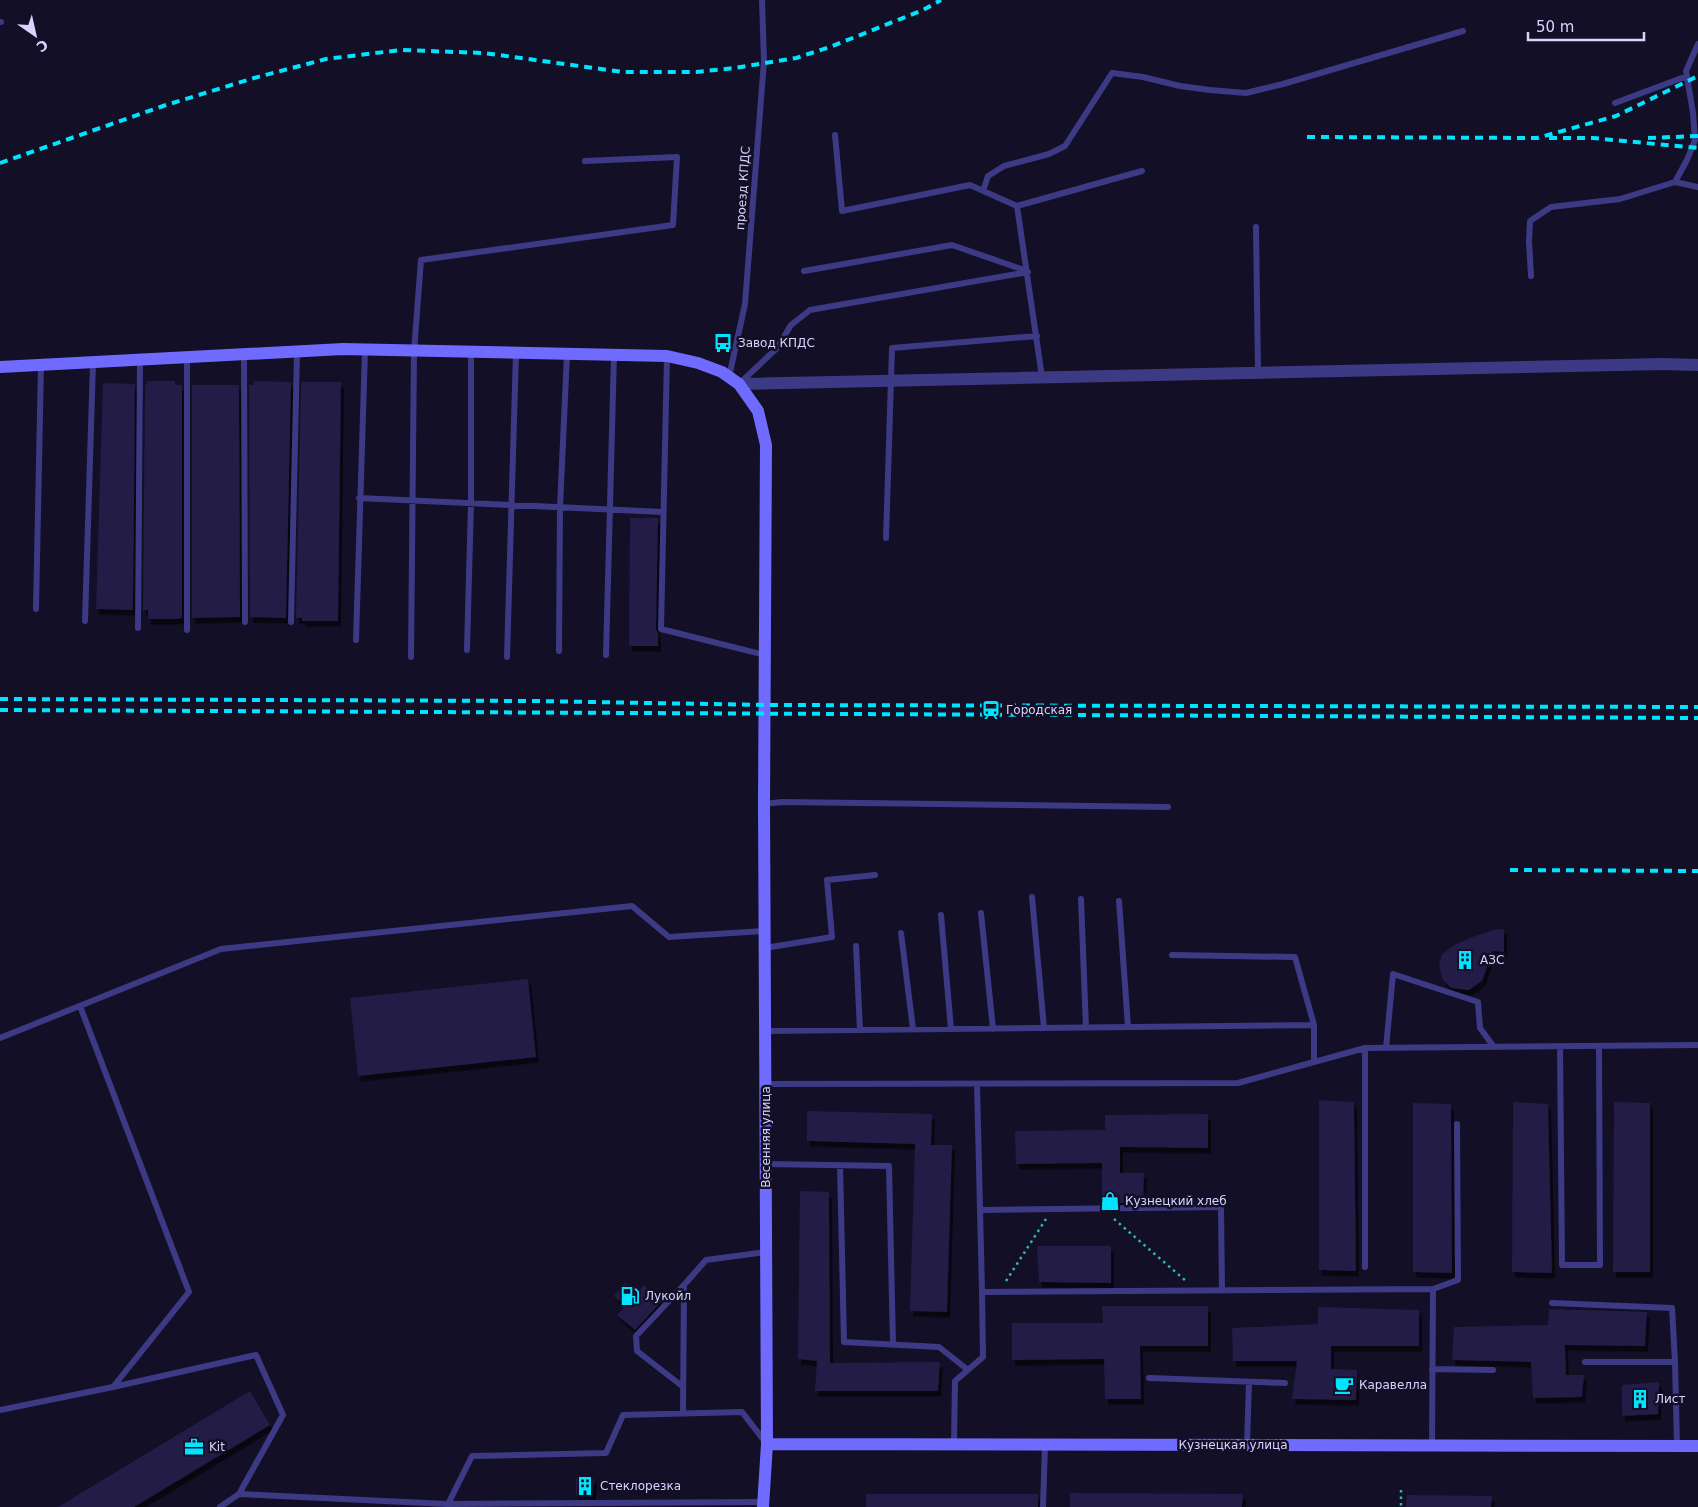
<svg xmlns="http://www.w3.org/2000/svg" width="1698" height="1507" font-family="'DejaVu Sans',sans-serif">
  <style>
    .building { fill: #241b47; filter: url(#shadow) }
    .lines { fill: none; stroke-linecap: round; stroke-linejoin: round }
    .path { stroke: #2fb8b0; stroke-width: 2.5; stroke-dasharray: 2.5 4; stroke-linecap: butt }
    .lane { stroke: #3d3a85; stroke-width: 6 }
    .street { stroke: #3d3a85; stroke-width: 12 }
    .secondary { stroke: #6f6bff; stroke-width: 12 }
    .rail { stroke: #00e5ff; stroke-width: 4; stroke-dasharray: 8 6; stroke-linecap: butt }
    .labels { text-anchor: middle; stroke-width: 5; stroke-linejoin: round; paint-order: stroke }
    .street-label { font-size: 12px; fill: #d9d4ff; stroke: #130f26 }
    .poi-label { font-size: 12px; fill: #d9d4ff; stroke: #130f26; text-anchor: start }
  </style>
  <defs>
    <filter id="shadow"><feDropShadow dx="3" dy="5.5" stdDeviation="0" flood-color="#0009"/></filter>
  </defs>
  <rect width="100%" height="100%" fill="#130f26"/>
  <!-- building -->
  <path class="building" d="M147,381H175V385H182V618L175,619H148V610H143L145,384L147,385Z
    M254,381L291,382L286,618L250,617L249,385H254Z
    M301,382H341L338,621H302V618H296Z
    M103,383L135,384L133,610L96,609Z
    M192,385H239L240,617L192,618Z
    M630,518H658L656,629L658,633V646H629Z
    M1504,929V952L1493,951L1482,981L1469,990L1451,988L1443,980L1439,965L1442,954L1456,944L1475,936L1493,930Z
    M528,979L536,1057L358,1076L350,998Z
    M1319,1100L1354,1102L1356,1271L1319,1270Z
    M1513,1102L1548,1104L1552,1273L1512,1272Z
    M1614,1102L1650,1103V1272H1613Z
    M1413,1103L1451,1104L1452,1273L1413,1272Z
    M807,1111L932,1114L931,1145H952L947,1312L910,1311L915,1144L807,1141Z
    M1208,1114V1148L1120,1147V1173H1144L1143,1203H1102V1163L1016,1164L1015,1131L1105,1130V1115Z
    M800,1191L829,1192L830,1363L940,1362L938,1391H815L817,1361L798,1359Z
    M1037,1246H1111V1283L1039,1282Z
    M625,1283L637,1293L644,1285L662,1301L635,1330L617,1315L625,1306L614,1296Z
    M1102,1306H1208V1346H1140L1141,1399H1105L1104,1359L1012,1360V1323H1103Z
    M1318,1307L1419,1310V1346H1331V1369L1357,1370L1356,1400L1292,1399L1297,1361H1233L1232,1328L1318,1324Z
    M1549,1309L1647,1312L1645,1346L1565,1345L1566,1375H1584L1582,1397L1533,1398L1531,1362L1452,1360L1454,1327L1548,1325Z
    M1659,1382L1658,1414L1622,1416V1385Z
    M250,1391L270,1425L134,1507H58Z
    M576,1478H594L593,1495H576Z
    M1070,1493L1243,1494L1242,1507H1070Z
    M866,1494H1038V1507H866Z
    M1407,1495L1492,1496L1491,1507H1406Z"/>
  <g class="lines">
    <!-- path -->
    <path class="path" d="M1114,1219L1186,1281
      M1006,1281L1046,1219
      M1401,1490V1507"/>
    <!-- lane -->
    <path class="lane" d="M0,22H1
      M1615,103L1687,76
      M835,135L842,211L970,185L1017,206
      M1675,182L1698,187
      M983,191L988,176L1004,166L1049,154L1065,146L1112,73L1143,77L1180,86L1210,90L1246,93L1283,84L1463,31
      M1256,227L1258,372
      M804,271L952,245L1027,271
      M1531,276L1529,241L1530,221L1551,207L1620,199L1675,182L1687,160L1695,140L1693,113L1686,71L1698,44
      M244,355L245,622
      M667,356L661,629L765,655
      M187,358V630
      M729,377L745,304L764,61L762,0
      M1042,377L1017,206L1142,171
      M740,383L777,348L791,325L810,310L1028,272
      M359,498L663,512
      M886,538L892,348L1037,336
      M36,609L41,365
      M85,621L93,363
      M291,622L297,352
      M138,628L140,360
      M356,640L365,350
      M467,650L471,503V352
      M559,651L560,507L567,354
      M606,655L614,355
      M411,657L414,351L421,260L673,225L677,157L585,161
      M507,657L516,353
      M764,804L782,802L1168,807
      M1032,897L1044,1028
      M1081,899L1086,1028
      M1119,901L1128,1027
      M981,913L993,1029
      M941,915L951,1029
      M901,933L913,1029
      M856,946L860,1030
      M765,948L832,937L827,880L875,875
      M1172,955L1295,957L1314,1025V1062
      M765,1031L1314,1025
      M0,1038L221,949L632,906L669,937L765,931
      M1560,1046L1562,1265H1600L1599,1046
      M1386,1048L1393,974L1478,1002L1480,1028L1494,1047
      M765,1084L1238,1083L1365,1048L1698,1045
      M977,1084L982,1292
      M766,1164L889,1166L893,1345
      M840,1165L844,1342L939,1347L968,1370
      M980,1210L1221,1207L1222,1291
      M1365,1267V1048
      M1552,1303L1672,1308L1675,1362
      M1585,1362H1675L1677,1446
      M1432,1369L1493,1370
      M1149,1378L1285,1383
      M682,1386L637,1351L636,1336L684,1285
      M113,1387L256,1355L283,1415L239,1494
      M0,1410L113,1387L189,1292L80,1006
      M683,1413L684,1285L706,1260L766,1252
      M954,1445L955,1381L983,1357L982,1292L1433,1289
      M1247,1445L1249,1382
      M1432,1445L1433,1289L1458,1280L1457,1124
      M447,1506L472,1456L606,1453L623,1415L742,1412L766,1443
      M220,1507L239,1494L447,1504L763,1502
      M1043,1507L1045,1445"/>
    <!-- street -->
    <path class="street" d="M739,384L1662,364L1698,365"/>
    <!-- secondary -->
    <path class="secondary" d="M0,367L343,349L667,356L698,363L722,372L739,384L758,411L766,445L764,804L767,1444L763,1507
      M767,1444L1698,1446"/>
    <!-- rail -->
    <path class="rail" d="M1307,137L1537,138L1616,116L1698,76
      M1549,138H1593L1698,148
      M1648,138L1698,136
      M0,163L163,106L254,78L326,59L401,50L484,53L623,72H696L735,68L796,58L830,47L923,10L941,0
      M0,699L534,701L766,705L1698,707
      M0,710L1698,718
      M1510,870L1698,871"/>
  </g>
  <!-- icons -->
  <defs>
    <g id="bus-bare" transform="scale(1.5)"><path d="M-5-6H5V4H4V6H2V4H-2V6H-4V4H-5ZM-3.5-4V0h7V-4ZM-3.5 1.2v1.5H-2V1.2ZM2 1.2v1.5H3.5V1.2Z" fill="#00e5ff" stroke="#130f26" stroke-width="2.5" paint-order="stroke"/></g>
    <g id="station-bare" transform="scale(1.5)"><path d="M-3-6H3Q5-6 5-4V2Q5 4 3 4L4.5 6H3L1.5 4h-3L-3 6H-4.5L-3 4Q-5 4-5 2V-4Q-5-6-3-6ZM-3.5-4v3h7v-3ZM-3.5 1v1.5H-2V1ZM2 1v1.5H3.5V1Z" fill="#00e5ff" stroke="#130f26" stroke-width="2.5" paint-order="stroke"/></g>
    <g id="building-bare" transform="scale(1.5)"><path d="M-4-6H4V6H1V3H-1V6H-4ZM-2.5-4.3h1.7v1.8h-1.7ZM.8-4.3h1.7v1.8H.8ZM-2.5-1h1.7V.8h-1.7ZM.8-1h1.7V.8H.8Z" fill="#00e5ff" stroke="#130f26" stroke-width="2.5" paint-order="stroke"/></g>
    <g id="shop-bare" transform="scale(1.5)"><path d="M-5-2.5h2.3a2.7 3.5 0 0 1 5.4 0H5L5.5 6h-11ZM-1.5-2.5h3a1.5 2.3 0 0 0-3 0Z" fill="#00e5ff" stroke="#130f26" stroke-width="2.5" paint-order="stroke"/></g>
    <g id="fuel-bare" transform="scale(1.5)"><path d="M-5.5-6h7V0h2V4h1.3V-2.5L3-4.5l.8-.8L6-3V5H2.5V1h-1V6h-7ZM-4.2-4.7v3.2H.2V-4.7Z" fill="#00e5ff" stroke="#130f26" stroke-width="2.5" paint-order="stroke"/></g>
    <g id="cafe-bare" transform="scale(1.5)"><path d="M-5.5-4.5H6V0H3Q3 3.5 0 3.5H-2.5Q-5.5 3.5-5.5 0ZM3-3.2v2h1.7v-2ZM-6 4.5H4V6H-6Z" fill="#00e5ff" stroke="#130f26" stroke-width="2.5" paint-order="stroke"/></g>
    <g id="office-bare" transform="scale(1.5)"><path d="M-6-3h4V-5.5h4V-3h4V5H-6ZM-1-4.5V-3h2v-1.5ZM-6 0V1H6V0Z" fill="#00e5ff" stroke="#130f26" stroke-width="2.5" paint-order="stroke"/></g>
  </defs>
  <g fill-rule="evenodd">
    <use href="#bus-bare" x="723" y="343"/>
    <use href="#station-bare" x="991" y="710"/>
    <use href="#building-bare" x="1465" y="960"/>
    <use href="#shop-bare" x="1110" y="1201"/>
    <use href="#fuel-bare" x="630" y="1296"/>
    <use href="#cafe-bare" x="1344" y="1385"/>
    <use href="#building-bare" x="1640" y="1399"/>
    <use href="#office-bare" x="194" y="1447"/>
    <use href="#building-bare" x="585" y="1486"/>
  </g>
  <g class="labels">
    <!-- street labels -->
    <g class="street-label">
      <text transform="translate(743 188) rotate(-86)" y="4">проезд КПДС</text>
      <text transform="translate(766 1137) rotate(-90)" y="4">Весенняя улица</text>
      <text x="1233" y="1449">Кузнецкая улица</text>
    </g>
    <!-- poi labels -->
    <g class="poi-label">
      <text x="738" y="347">Завод КПДС</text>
      <text x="1006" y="714">Городская</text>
      <text x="1480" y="964">АЗС</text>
      <text x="1125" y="1205">Кузнецкий хлеб</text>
      <text x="645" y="1300">Лукойл</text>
      <text x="1359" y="1389">Каравелла</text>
      <text x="1655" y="1403">Лист</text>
      <text x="209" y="1451">Kit</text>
      <text x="600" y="1490">Стеклорезка</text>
    </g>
  </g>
  <!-- north arrow -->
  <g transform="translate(35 35) rotate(146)" stroke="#130f26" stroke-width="4" paint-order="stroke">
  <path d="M0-4L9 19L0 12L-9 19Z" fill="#d9d4ff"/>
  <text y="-8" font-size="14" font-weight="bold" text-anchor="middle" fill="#d9d4ff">С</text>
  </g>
  <!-- scale -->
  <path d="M1528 32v8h116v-8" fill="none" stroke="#d9d4ff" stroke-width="2.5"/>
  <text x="1536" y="32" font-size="15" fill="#d9d4ff" stroke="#130f26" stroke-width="4" paint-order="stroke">50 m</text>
</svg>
